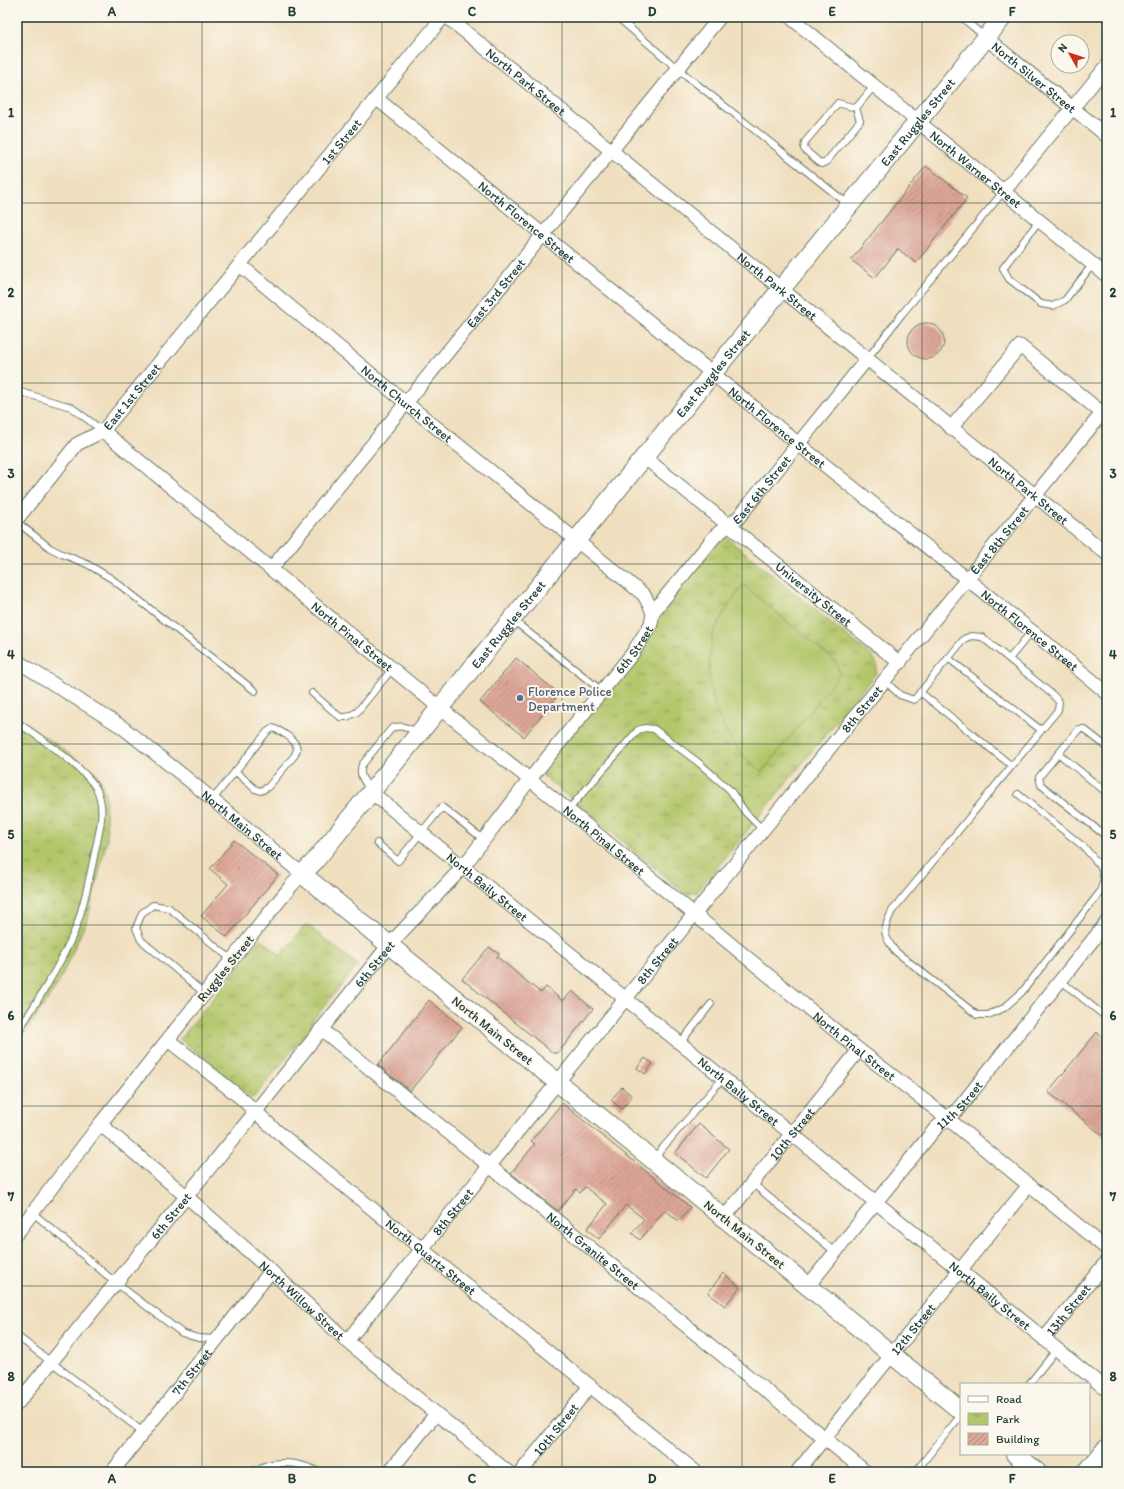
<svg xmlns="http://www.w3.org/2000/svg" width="1124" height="1489" font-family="Itim,sans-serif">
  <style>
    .park { fill: url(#park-tufts); stroke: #69824f }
    .garden { fill: #b3c66a; stroke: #69824f }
    .building { fill: url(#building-hatch) }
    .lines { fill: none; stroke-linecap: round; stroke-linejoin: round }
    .lane-casing { stroke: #687665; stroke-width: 8 }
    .street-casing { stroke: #687665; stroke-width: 15 }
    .secondary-casing { stroke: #687665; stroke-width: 20 }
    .primary-casing { stroke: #687665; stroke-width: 22 }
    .lane { stroke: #fff; stroke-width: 6 }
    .street { stroke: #fff; stroke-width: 13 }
    .secondary { stroke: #fff; stroke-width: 18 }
    .primary { stroke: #fff; stroke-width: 20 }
    .grid { fill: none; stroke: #1f3d34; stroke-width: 1; stroke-opacity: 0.55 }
    .service-dot { fill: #5c6f8a; stroke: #fbf7ec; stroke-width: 1.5 }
    .labels { text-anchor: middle; stroke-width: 4; stroke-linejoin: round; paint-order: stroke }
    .street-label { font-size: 13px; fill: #1f3d34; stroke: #fbf7ec }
    .service-label { font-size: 13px; fill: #4e5e75; stroke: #fbf7ec; text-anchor: start }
    .neatline { fill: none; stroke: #1f3d34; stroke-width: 1.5 }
    .grid-label { font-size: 13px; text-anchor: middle; font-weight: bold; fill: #1f3d34 }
  </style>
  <defs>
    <pattern id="park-tufts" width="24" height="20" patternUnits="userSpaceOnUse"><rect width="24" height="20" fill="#b3c66a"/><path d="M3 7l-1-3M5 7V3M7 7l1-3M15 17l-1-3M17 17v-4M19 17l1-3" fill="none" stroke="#91a258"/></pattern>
    <pattern id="building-hatch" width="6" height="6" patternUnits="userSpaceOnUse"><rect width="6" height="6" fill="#dda697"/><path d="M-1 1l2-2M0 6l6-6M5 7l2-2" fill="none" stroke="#b3887c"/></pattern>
  </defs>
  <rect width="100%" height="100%" fill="#fbf7ec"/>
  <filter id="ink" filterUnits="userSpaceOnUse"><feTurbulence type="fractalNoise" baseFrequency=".025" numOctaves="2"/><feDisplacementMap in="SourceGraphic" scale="8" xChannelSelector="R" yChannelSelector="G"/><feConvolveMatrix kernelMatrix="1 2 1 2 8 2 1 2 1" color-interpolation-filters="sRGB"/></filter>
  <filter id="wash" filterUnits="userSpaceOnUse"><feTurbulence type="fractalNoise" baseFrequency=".012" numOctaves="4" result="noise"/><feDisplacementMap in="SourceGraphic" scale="16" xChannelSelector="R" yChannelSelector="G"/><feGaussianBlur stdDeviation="0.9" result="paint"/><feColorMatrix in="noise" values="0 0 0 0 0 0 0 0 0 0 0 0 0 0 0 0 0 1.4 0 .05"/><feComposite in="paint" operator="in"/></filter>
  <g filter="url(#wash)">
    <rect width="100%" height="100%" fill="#f0dfbf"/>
    <!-- park -->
    <path class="park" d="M722,534L874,658L877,665L876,673L697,892L686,894L543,776L541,770L658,615Z
      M17,717L95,772L105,791L107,839L88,918L58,984L17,1045Z
      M306,924L358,965L312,1021L310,1029L253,1098L180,1039L261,939L281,955Z"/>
    <!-- garden -->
    <path class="garden" d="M743,585L836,662L840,674L762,772C755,765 747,760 741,753C717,722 704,689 711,650C711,645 712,640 713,635C720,616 732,601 743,585Z"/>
    <g id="blocks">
      <!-- building -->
      <path class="building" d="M926,166L967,198L916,263L898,249L875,278L851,260Z
        M908 341a18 18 0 1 1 36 0a18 18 0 1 1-36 0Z
        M516,658L559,694L524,737L480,702Z
        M234,840L278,875L227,937L201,916L228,884L210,869Z
        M489,947L499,954L497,957L541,993L546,987L563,1001L572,991L593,1009L558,1053H553L462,979Z
        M429,1000L462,1027L410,1091L378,1065Z
        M1097,1032L1107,1041V1139L1048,1092Z
        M645,1058L653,1064L645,1074L637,1068Z
        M622,1087L632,1096L622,1109L611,1100Z
        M562,1103L690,1207L679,1221L665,1210L640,1240L632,1233L644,1219L626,1205L599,1239L587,1229L607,1204L585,1187L580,1193L576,1189L558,1211L511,1173L535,1144L531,1141Z
        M699,1124L729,1149L706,1178L675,1153Z
        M723,1273L740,1287L725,1306L708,1293Z"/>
    </g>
  </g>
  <g filter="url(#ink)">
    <use href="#blocks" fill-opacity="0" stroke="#687665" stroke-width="1"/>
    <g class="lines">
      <!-- lane casing -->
      <g class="lane-casing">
        <path id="lane" d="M617,17L678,69L849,205
          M961,17L984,36
          M856,108L838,103L805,142L804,149L821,164L826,162L860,121L856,108L874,86
          M1039,221L1003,268L1009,279L1041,304L1053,306L1065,300L1093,264
          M867,359L902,314L1004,191
          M17,391L71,407L103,431
          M17,522L50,548L62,554L87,564L112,579L255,691
          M513,620L602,691
          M948,658L1041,730
          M1009,659L1032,631
          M885,681L900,695L914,700L964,639L971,636L982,637L1053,695L1059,702L1058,710L892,911C883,930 882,934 895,951L977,1015H988L1004,1008L1022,992L1100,892L1104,879L1101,867L1084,847L1018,794
          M920,692L1012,766
          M312,693L340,717H347L357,712L393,668
          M17,722C39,738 83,766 96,788C106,807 100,828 96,847C90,875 85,903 75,930C60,966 38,1000 17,1033
          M1107,747L1084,729H1079L1039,777L1041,785L1107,837
          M1059,754L1107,793
          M371,791C365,782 358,776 362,765L391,729C398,723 410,729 418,732
          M213,799L267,732L273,728C281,731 296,739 297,749C297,751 295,753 295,755L268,787L261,791L255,789L235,771
          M568,810L638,730L645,728L654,729L699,763L730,790L745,812L763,830
          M377,843L398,861L442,807L483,839
          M1060,980L1107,1018
          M205,994L141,940L136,928L142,913L153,905L169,908L232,960
          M680,1043L711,1004
          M654,1158L723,1078
          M752,1183L835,1252
          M33,1213L116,1283L182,1333L198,1338L216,1339
          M17,1336L143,1432
          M1029,1384L1057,1349
          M920,1466L961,1415
          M252,1472C273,1458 299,1462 320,1472"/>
      </g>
      <!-- street casing -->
      <g class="street-casing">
        <g id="street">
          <path id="s1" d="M447,17L1107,554"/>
          <path id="s2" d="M790,17L1107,276"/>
          <path id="s3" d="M986,38L1107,136"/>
          <path id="s4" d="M376,98C518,214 659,331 801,446C903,528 1006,609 1107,693"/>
          <path d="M1004,191L1107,66"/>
          <path id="s5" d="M240,265L406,403L644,595L653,612"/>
          <path d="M951,428L1020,346L1107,417"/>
          <path id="s6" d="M103,431L440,708L568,810L859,1050L947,1118L1107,1249"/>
          <path id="s7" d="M644,457L900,663"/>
          <path id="s8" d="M17,519L77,444L103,431L443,17"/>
          <path id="s9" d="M271,569L720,17"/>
          <path id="s10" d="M17,661L122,727L190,781L302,874L291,886L100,1124L17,1233"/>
          <path id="s11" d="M371,792L1107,1390"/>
          <path id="s12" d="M321,1029L866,1472"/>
          <path id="s13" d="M168,1040L241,1098L273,1128L696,1472"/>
          <path id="s14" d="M100,1124L186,1196L271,1271L347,1341L508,1472"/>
          <path id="s15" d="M724,1218L859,1050"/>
          <path id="s16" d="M808,1286L935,1129L959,1108L1107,922"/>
          <path id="s17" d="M1044,1339L1107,1261"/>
          <path id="s18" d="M347,1341L1107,407"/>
          <path id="s19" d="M17,1404L256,1111L389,945L463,867L530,779L632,654L651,624L653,612L716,535L738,518L867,359"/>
          <path id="s20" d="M112,1472L271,1271"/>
          <path d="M389,1472L436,1414"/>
          <path id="s21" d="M521,1472L590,1386"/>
          <path id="s22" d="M797,1472L1029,1185"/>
        </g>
      </g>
      <!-- secondary casing -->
      <g class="secondary-casing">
        <g id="secondary">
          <path id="s23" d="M961,1411L302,874L314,862L1003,17"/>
          <path d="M1015,1454L1037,1472"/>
        </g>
      </g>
      <!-- primary casing -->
      <g class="primary-casing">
        <path id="primary" d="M1088,1472L1107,1449"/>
      </g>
      <!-- lane -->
      <use href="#lane" class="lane"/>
      <!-- street -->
      <use href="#street" class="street"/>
      <!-- secondary -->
      <use href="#secondary" class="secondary"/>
      <!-- primary -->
      <use href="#primary" class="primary"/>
    </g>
  </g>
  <!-- grid -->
  <path class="grid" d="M202,17V1472M382,17V1472M562,17V1472M742,17V1472M922,17V1472M17,203H1107M17,383H1107M17,564H1107M17,744H1107M17,925H1107M17,1106H1107M17,1286H1107"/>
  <!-- markers -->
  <circle class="service-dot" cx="520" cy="698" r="4"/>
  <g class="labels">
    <!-- street labels -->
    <g class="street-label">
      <text dy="5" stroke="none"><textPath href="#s3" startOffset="62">North Silver Street</textPath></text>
      <text dy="5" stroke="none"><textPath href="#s1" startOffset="102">North Park Street</textPath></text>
      <text dy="5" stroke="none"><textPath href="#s23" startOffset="1822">East Ruggles Street</textPath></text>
      <text dy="5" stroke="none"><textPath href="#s8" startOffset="500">1st Street</textPath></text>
      <text dy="5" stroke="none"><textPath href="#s2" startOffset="240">North Warner Street</textPath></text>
      <text dy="5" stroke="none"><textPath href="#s4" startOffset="195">North Florence Street</textPath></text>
      <text dy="5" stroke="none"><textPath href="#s1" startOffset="426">North Park Street</textPath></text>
      <text dy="5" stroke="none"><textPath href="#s9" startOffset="356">East 3rd Street</textPath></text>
      <text dy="5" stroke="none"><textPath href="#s23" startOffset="1498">East Ruggles Street</textPath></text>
      <text dy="5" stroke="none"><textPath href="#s8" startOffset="170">East 1st Street</textPath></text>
      <text dy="5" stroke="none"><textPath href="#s5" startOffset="217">North Church Street</textPath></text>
      <text dy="5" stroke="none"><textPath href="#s4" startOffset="519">North Florence Street</textPath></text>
      <text dy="5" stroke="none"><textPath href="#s19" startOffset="1182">East 6th Street</textPath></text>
      <text dy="5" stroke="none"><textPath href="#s1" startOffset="750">North Park Street</textPath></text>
      <text dy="5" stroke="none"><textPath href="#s18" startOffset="1033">East 8th Street</textPath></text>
      <text dy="5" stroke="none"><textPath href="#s7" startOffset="218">University Street</textPath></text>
      <text dy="5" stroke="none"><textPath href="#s23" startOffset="1174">East Ruggles Street</textPath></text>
      <text dy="5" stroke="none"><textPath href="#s4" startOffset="843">North Florence Street</textPath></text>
      <text dy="5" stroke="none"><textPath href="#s6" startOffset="323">North Pinal Street</textPath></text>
      <text dy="5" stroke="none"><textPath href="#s19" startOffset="975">6th Street</textPath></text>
      <text dy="5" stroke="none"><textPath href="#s18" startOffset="815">8th Street</textPath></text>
      <text dy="5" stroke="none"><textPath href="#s10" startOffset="279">North Main Street</textPath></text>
      <text dy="5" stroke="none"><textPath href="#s6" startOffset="647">North Pinal Street</textPath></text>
      <text dy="5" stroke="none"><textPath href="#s11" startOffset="150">North Baily Street</textPath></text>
      <text dy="5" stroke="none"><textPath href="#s18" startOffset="491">8th Street</textPath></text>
      <text dy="5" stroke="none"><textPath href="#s19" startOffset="567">6th Street</textPath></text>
      <text transform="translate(225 968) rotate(-51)" y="5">Ruggles Street</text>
      <text transform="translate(493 1030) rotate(39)" y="5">North Main Street</text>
      <text dy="5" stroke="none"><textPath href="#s6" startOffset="971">North Pinal Street</textPath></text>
      <text dy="5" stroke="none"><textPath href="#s11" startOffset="474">North Baily Street</textPath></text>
      <text dy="5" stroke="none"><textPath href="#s16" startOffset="236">11th Street</textPath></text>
      <text dy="5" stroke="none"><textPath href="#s15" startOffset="108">10th Street</textPath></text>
      <text dy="5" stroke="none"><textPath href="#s18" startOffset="167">8th Street</textPath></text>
      <text dy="5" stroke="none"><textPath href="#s19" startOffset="243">6th Street</textPath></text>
      <text transform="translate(745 1234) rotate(39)" y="5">North Main Street</text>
      <text dy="5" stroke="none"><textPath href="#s12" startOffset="351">North Granite Street</textPath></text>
      <text dy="5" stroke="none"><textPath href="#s13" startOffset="341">North Quartz Street</textPath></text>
      <text dy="5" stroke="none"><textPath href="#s11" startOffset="798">North Baily Street</textPath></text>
      <text dy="5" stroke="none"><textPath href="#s14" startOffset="268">North Willow Street</textPath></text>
      <text dy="5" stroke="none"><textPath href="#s17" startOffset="38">13th Street</textPath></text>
      <text dy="5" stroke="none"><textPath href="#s22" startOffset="184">12th Street</textPath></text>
      <text dy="5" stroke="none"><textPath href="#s20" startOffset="128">7th Street</textPath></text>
      <text dy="5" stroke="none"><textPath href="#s21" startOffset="55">10th Street</textPath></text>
    </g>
    <!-- service labels -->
    <g class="service-label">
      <text x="528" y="696">Florence Police<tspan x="528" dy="15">Department</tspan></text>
    </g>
  </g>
  <!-- margin -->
  <rect width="1124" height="1489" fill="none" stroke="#fbf7ec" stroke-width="44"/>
  <!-- legend -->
  <rect x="960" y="1383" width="130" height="72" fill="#fbf7ec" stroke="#a3ada2"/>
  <rect x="968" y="1396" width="20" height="6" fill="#ffffff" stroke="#a3ada2"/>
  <text x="996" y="1403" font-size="12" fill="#1f3d34">Road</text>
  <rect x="968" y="1413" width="20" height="12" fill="url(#park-tufts)" stroke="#a3ada2"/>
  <text x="996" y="1423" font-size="12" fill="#1f3d34">Park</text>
  <rect x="968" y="1433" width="20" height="12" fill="url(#building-hatch)" stroke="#a3ada2"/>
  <text x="996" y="1443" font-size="12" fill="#1f3d34">Building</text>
  <!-- north arrow -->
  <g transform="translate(1070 54) rotate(309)"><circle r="19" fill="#fbf7ec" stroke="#a3ada2"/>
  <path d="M0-3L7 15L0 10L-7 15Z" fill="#c8321e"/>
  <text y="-6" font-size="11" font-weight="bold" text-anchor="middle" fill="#1f3d34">N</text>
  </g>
  <rect x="22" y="22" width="1080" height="1445" class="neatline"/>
  <g class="grid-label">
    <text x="112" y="16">A</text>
    <text x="292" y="16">B</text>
    <text x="472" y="16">C</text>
    <text x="652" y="16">D</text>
    <text x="832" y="16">E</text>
    <text x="1012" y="16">F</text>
    <text x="11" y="117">1</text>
    <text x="1113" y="117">1</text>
    <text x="11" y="297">2</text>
    <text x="1113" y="297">2</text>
    <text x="11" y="478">3</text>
    <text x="1113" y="478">3</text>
    <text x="11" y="659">4</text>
    <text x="1113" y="659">4</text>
    <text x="11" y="839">5</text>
    <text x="1113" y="839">5</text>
    <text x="11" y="1020">6</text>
    <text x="1113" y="1020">6</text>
    <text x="11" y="1201">7</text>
    <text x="1113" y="1201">7</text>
    <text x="11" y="1381">8</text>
    <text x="1113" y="1381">8</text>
    <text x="112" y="1483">A</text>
    <text x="292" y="1483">B</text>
    <text x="472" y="1483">C</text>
    <text x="652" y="1483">D</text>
    <text x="832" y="1483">E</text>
    <text x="1012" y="1483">F</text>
  </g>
</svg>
